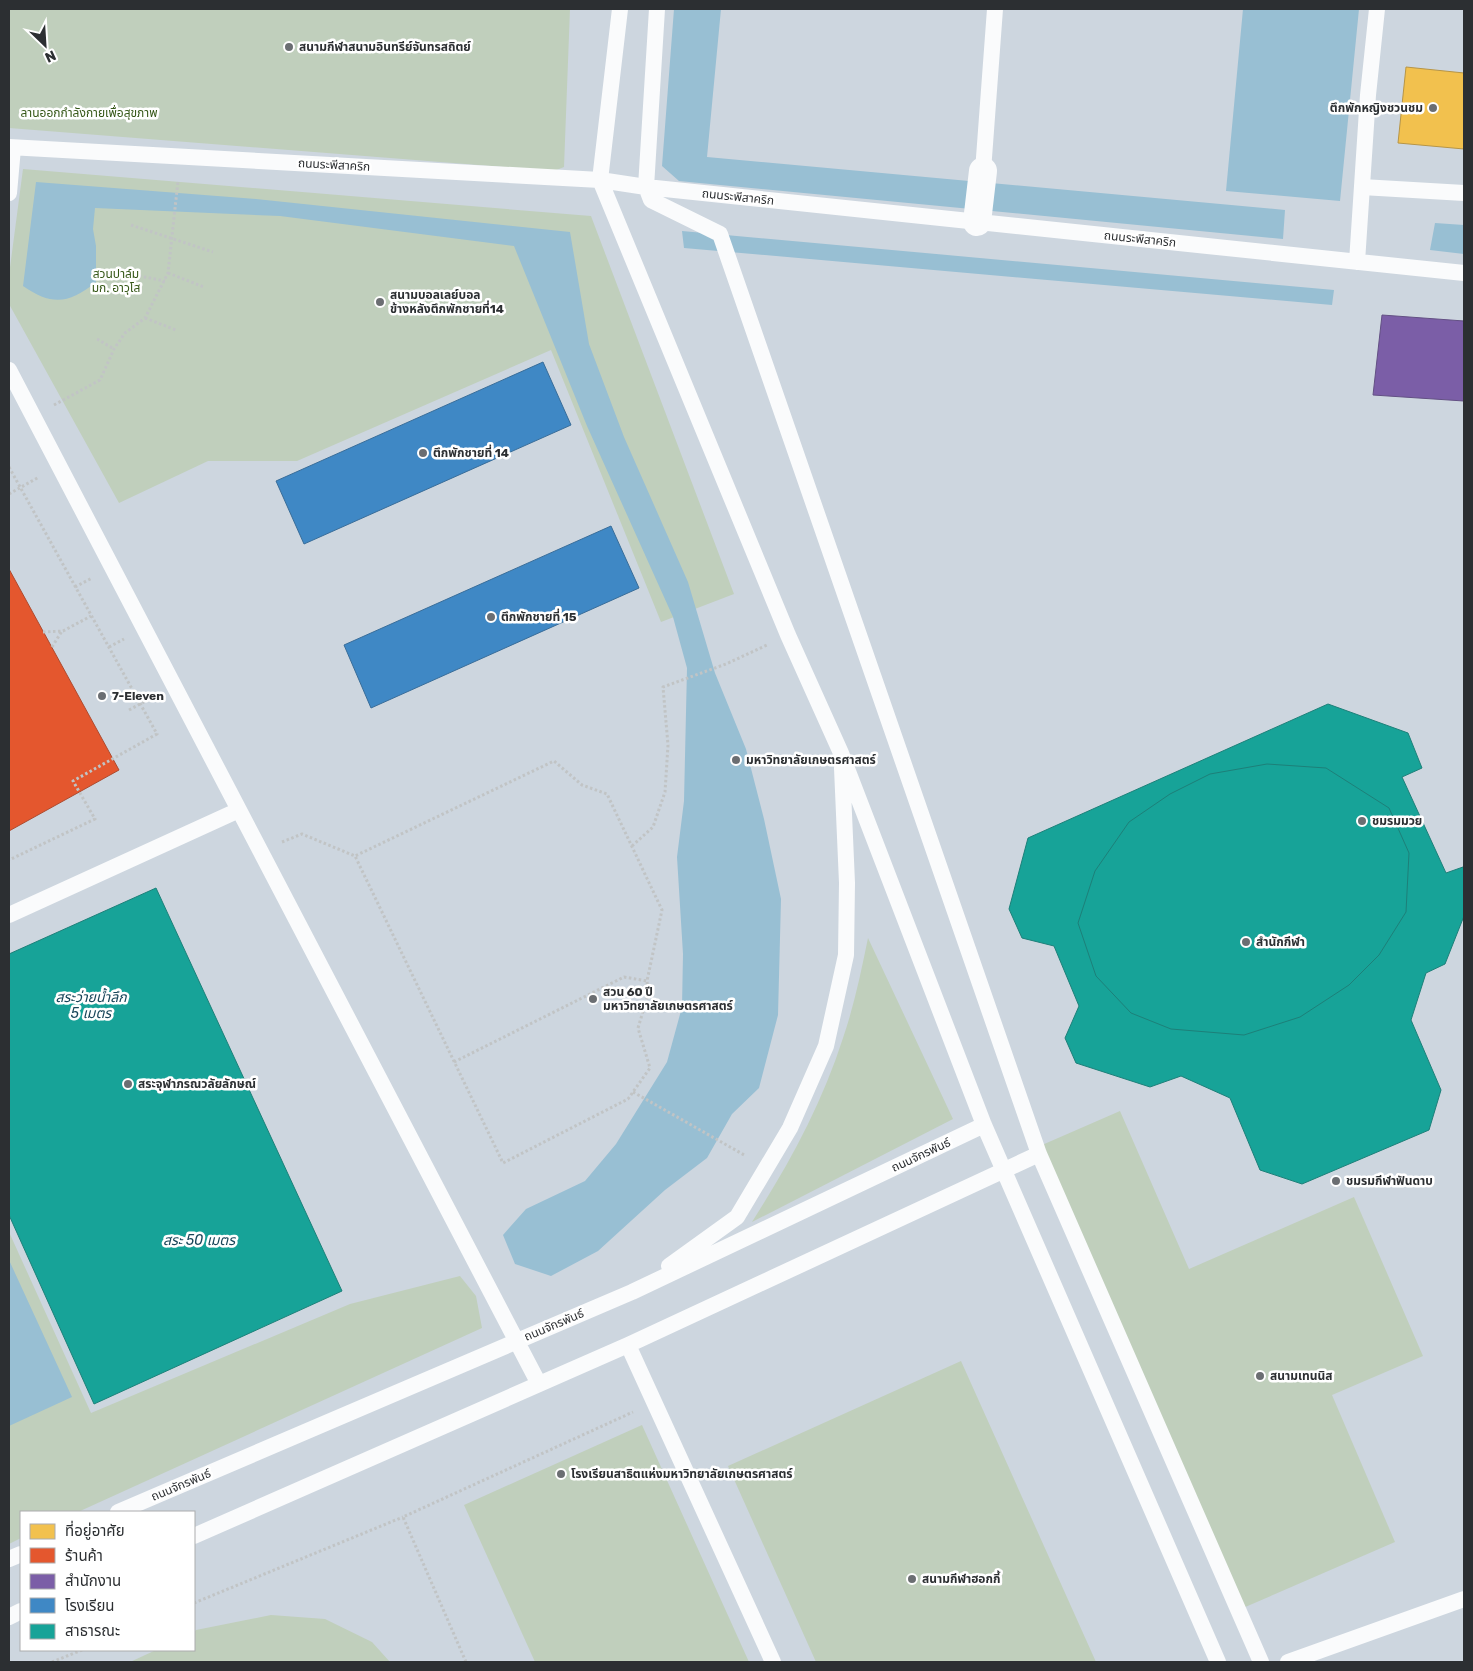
<svg xmlns="http://www.w3.org/2000/svg" width="1473" height="1671" font-family="Rubik,'Noto Sans Thai',sans-serif">
  <style>
    .built { fill: #cdd6df; fill-rule: evenodd }
    .green { fill: #c0cfbc }
    .water { fill: #98bfd3 }
    .homes { fill: #f2c14e; stroke: #b79546 }
    .shops { fill: #e4572e; stroke: #ad4b2f }
    .offices { fill: #7b5ea7; stroke: #635084 }
    .schools { fill: #3f88c5; stroke: #396d99 }
    .public { fill: #17a398; stroke: #1d8079 }
    .lines { fill: none; stroke-linecap: round; stroke-linejoin: round }
    .path { stroke: #c1c4c5; stroke-width: 3; stroke-dasharray: 2.5 2.5; stroke-linecap: butt }
    .lane { stroke: #fafbfc; stroke-width: 16 }
    .street { stroke: #fafbfc; stroke-width: 28 }
    .poi-dot { fill: #6b6e72; stroke: #fff; stroke-width: 2 }
    .labels { text-anchor: middle; stroke-width: 5; stroke-linejoin: round; paint-order: stroke }
    .poi-label { font-size: 12px; font-weight: bold; fill: #2c2f32; stroke: #fff; text-anchor: start }
    .park-label { font-size: 12px; fill: #355717; stroke: #fff }
    .street-label { font-size: 12px; fill: #2c2f32; stroke: #fff }
    .water-label { font-size: 14px; font-style: italic; fill: #184559; stroke: #fff }
  </style>
  <rect width="100%" height="100%" fill="#e0e4e8"/>
  <!-- built -->
  <path class="built" d="M9,9H1464V1662H9ZM21,1512H194V1650H21Z"/>
  <!-- green -->
  <path class="green" d="M9,9H570L564,167L554,171L9,128Z
    M23,169L591,216L734,594L661,622L551,350L297,461H208L119,503L9,304V275Z
    M868,938L953,1119L752,1222C789,1164 822,1104 843,1038C854,1006 861,972 868,938Z
    M1120,1111L1189,1269L1354,1197L1423,1356L1332,1395L1395,1542L1243,1608L1042,1145Z
    M9,1232L91,1413L350,1304L460,1276L476,1296L482,1328L78,1512H21V1538L9,1544Z
    M961,1361L1096,1662H816L728,1466Z
    M642,1425L749,1662H535L464,1505Z
    M271,1615L325,1619L372,1642L390,1662H130L156,1650H194V1632L196,1630Z"/>
  <!-- water -->
  <path class="water" d="M674,9H721L707,157L1285,210L1283,239L679,181L662,166Z
    M1243,9H1359L1340,201L1226,191Z
    M36,182L256,199L570,232L589,344L624,437L688,582L715,673L746,749L764,819L781,899L778,1015L759,1088L732,1114L707,1158L665,1190L598,1251L551,1276L515,1264L503,1235L526,1209L585,1181L616,1144L667,1062L682,1007L683,954L677,857L684,801L687,668L673,617L587,426L514,246L280,216L95,208L93,229L96,246V282C69,304 52,306 23,286Z
    M1435,223L1464,225V254L1430,250Z
    M682,231L1334,290L1332,305L684,248Z
    M9,1260L72,1397L9,1426Z"/>
  <!-- homes -->
  <path class="homes" d="M1406,67L1464,73V149L1398,143Z"/>
  <!-- shops -->
  <path class="shops" d="M9,569L119,770L9,831Z"/>
  <!-- offices -->
  <path class="offices" d="M1382,315L1464,321V401L1373,395Z"/>
  <!-- schools -->
  <path class="schools" d="M543,362L571,425L304,544L276,481Z
    M611,526L639,588L371,708L344,645Z"/>
  <!-- public -->
  <path class="public" d="M1328,704L1408,733L1422,768L1402,777L1446,873L1463,867L1464,869V916L1445,964L1426,973L1411,1020L1441,1090L1429,1130L1302,1184L1260,1170L1230,1098L1181,1076L1150,1087L1076,1063L1065,1038L1079,1006L1054,946L1022,938L1009,909L1028,838Z
    M1267,764L1326,768L1389,808L1409,853L1406,912L1379,955L1349,985L1300,1017L1244,1035L1171,1029L1131,1013L1096,976L1078,923L1095,871L1129,822L1170,794L1210,774Z
    M156,888L342,1291L94,1404L9,1215V954Z"/>
  <g class="lines">
    <!-- path -->
    <path class="path" d="M131,225L213,252
      M168,273L204,287
      M129,274L165,281
      M145,318L176,330
      M97,339L114,349
      M54,405L100,380L114,349L125,333L145,318L168,273L178,181
      M9,467L157,734L73,781L95,819L9,860
      M9,494L39,477
      M75,587L92,578
      M43,632L63,631L91,616
      M52,647L62,631
      M109,647L124,639
      M129,710L153,697
      M282,842L302,834L355,856L503,1163L628,1099L650,1068L638,1028L648,995L647,981L662,910L607,794L582,785L554,761L355,856
      M632,846L653,827L665,792L668,745L663,687L726,664L767,645
      M454,1062L624,977L647,981
      M633,1092L746,1156
      M194,1603L403,1517
      M52,1662L82,1650
      M466,1662L403,1517L633,1412"/>
    <!-- lane -->
    <path class="lane" d="M620,9L600,180L788,635L841,753L984,1125L1218,1662
      M657,9L646,187L651,200L720,234L1039,1154L1261,1662
      M9,147L600,180L646,187L1464,273
      M983,171L995,9
      M1362,187L1464,193
      M9,193L13,148
      M1357,262L1368,95L1377,9
      M9,370L539,1384
      M9,915L239,810
      M669,1266L737,1217L790,1128L826,1046L846,955L847,883L842,768
      M628,1345L773,1662
      M118,1512L632,1292L984,1125
      M194,1536L628,1345L1039,1154
      M9,1559L21,1554
      M9,1617L21,1611
      M1288,1662L1464,1599"/>
    <!-- street -->
    <path class="street" d="M977,222L983,171"/>
  </g>
  <!-- markers -->
  <g class="poi-dot">
    <circle cx="289" cy="47" r="5"/>
    <circle cx="1433" cy="108" r="5"/>
    <circle cx="380" cy="302" r="5"/>
    <circle cx="423" cy="453" r="5"/>
    <circle cx="491" cy="617" r="5"/>
    <circle cx="102" cy="696" r="5"/>
    <circle cx="736" cy="760" r="5"/>
    <circle cx="1362" cy="821" r="5"/>
    <circle cx="1246" cy="942" r="5"/>
    <circle cx="593" cy="999" r="5"/>
    <circle cx="128" cy="1084" r="5"/>
    <circle cx="1336" cy="1181" r="5"/>
    <circle cx="1260" cy="1376" r="5"/>
    <circle cx="561" cy="1474" r="5"/>
    <circle cx="912" cy="1579" r="5"/>
  </g>
  <g class="labels">
    <!-- poi labels -->
    <g class="poi-label">
      <text x="299" y="51">สนามกีฬาสนามอินทรีย์จันทรสถิตย์</text>
      <text x="1423" y="112" text-anchor="end">ตึกพักหญิงชวนชม</text>
      <text x="390" y="299">สนามบอลเลย์บอล<tspan x="390" dy="14">ข้างหลังตึกพักชายที่14</tspan></text>
      <text x="433" y="457">ตึกพักชายที่ 14</text>
      <text x="501" y="621">ตึกพักชายที่ 15</text>
      <text x="112" y="700">7-Eleven</text>
      <text x="746" y="764">มหาวิทยาลัยเกษตรศาสตร์</text>
      <text x="1372" y="825">ชมรมมวย</text>
      <text x="1256" y="946">สำนักกีฬา</text>
      <text x="603" y="996">สวน 60 ปี<tspan x="603" dy="14">มหาวิทยาลัยเกษตรศาสตร์</tspan></text>
      <text x="138" y="1088">สระจุฬาภรณวลัยลักษณ์</text>
      <text x="1346" y="1185">ชมรมกีฬาฟันดาบ</text>
      <text x="1270" y="1380">สนามเทนนิส</text>
      <text x="571" y="1478">โรงเรียนสาธิตแห่งมหาวิทยาลัยเกษตรศาสตร์</text>
      <text x="922" y="1583">สนามกีฬาฮอกกี้</text>
    </g>
    <!-- park labels -->
    <g class="park-label">
      <text x="89" y="117">ลานออกกำลังกายเพื่อสุขภาพ</text>
      <text x="116" y="278">สวนปาล์ม<tspan x="116" dy="14">มก. อาวุโส</tspan></text>
    </g>
    <!-- street labels -->
    <g class="street-label">
      <text transform="translate(334 165) rotate(3)" y="4">ถนนระพีสาคริก</text>
      <text transform="translate(738 197) rotate(6)" y="4">ถนนระพีสาคริก</text>
      <text transform="translate(1140 239) rotate(6)" y="4">ถนนระพีสาคริก</text>
      <text transform="translate(921 1155) rotate(-25)" y="4">ถนนจักรพันธ์</text>
      <text transform="translate(554 1325) rotate(-23)" y="4">ถนนจักรพันธ์</text>
      <text transform="translate(181 1485) rotate(-23)" y="4">ถนนจักรพันธ์</text>
    </g>
    <!-- water labels -->
    <g class="water-label">
      <text x="91" y="1002">สระว่ายน้ำลึก<tspan x="91" dy="16">5 เมตร</tspan></text>
      <text x="199" y="1245">สระ 50 เมตร</text>
    </g>
  </g>
  <!-- border -->
  <rect width="1473" height="1671" fill="none" stroke="#2c2f32" stroke-width="20"/>
  <!-- legend -->
  <rect x="20" y="1511" width="175" height="140" fill="#ffffff" stroke="#abacad"/>
  <rect x="30" y="1524" width="25" height="15" fill="#f2c14e" stroke="#abacad"/>
  <text x="65" y="1536" font-size="15" fill="#2c2f32">ที่อยู่อาศัย</text>
  <rect x="30" y="1548" width="25" height="15" fill="#e4572e" stroke="#abacad"/>
  <text x="65" y="1561" font-size="15" fill="#2c2f32">ร้านค้า</text>
  <rect x="30" y="1574" width="25" height="15" fill="#7b5ea7" stroke="#abacad"/>
  <text x="65" y="1586" font-size="15" fill="#2c2f32">สำนักงาน</text>
  <rect x="30" y="1598" width="25" height="15" fill="#3f88c5" stroke="#abacad"/>
  <text x="65" y="1611" font-size="15" fill="#2c2f32">โรงเรียน</text>
  <rect x="30" y="1624" width="25" height="15" fill="#17a398" stroke="#abacad"/>
  <text x="65" y="1636" font-size="15" fill="#2c2f32">สาธารณะ</text>
  <!-- north arrow -->
  <g transform="translate(45 45) rotate(155)" stroke="#ffffff" stroke-width="4" paint-order="stroke">
  <path d="M0-4L9 19L0 12L-9 19Z" fill="#2c2f32"/>
  <text y="-8" font-size="14" font-weight="bold" text-anchor="middle" fill="#2c2f32">N</text>
  </g>
</svg>
